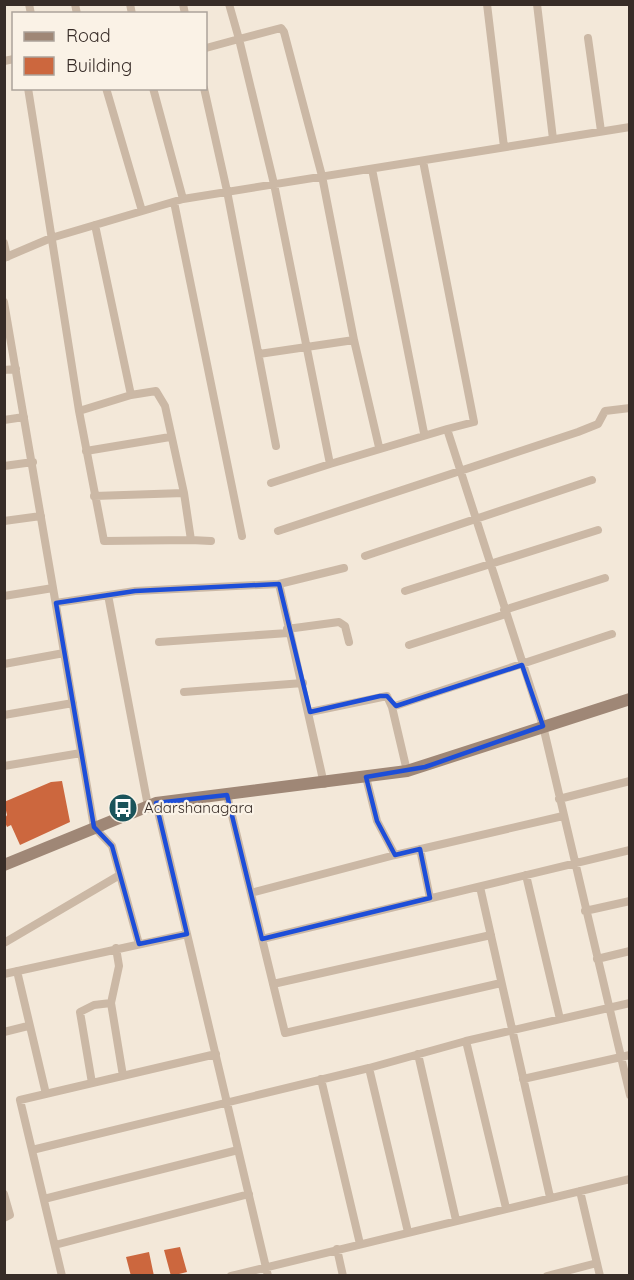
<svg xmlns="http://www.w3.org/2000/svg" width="634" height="1280" font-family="Quicksand,sans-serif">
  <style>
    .building { fill: #cc673e }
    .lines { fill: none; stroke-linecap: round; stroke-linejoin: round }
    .street { stroke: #cbb8a5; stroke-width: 8 }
    .secondary { stroke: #9f8776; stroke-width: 12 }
    .marked { fill: none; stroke: #1d4ed8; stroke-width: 4.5; stroke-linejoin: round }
    .labels { text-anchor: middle; stroke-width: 4.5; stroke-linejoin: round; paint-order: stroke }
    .poi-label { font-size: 15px; fill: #372c27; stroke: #faf2e6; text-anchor: start }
  </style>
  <rect width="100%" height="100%" fill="#f3e8d9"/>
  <!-- building -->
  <path class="building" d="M62,781L70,822L20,845L11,825L7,827L4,820L7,815L4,802L51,782Z
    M180,1247L187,1272L171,1276L164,1250Z
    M149,1252L154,1276H131L126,1257Z"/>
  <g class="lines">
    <!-- street -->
    <path class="street" d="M29,4L31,14
      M75,4L77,14
      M130,4L132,14
      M183,4L185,14
      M487,4L504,147
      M537,4L553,139
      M588,38L601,131
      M206,48L239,39L229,4
      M4,61L14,59
      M28,88L79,411L104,541L191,540L184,493L165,406L156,391L131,395
      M106,88L142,211
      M153,88L183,199
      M204,88L227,191L276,446
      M423,161L474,422L447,429L543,726L630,1095
      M372,169L424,433
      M174,202L242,536
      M4,243L7,257
      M4,258L51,238L183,199L630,127
      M4,302L94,827L112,846L139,944
      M354,340L322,176L284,32L281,28L239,39L274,184L330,464L447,429
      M259,354L354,340L379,447
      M4,370L16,369
      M79,411L131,395L95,225
      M4,420L24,417
      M86,451L170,437
      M4,466L33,462
      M271,483L330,464
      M94,496L184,493
      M4,521L41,516
      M278,531L578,432L598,424L605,411L630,408
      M191,540L211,541
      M365,556L592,480
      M279,584L344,568
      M405,591L598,530
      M108,595L148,806
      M4,596L53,588
      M56,603L135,591L279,584L324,784
      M504,610L605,578
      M287,629L339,622L345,626L349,642
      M159,642L288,633
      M409,645L506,614
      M4,664L64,653
      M184,692L303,683
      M392,707L612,634
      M310,712L387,696L392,707L407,771
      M4,715L73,703
      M4,766L81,753
      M366,777L377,821L395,855
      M227,795L285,1033L501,983
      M559,799L630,781
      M156,803L268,1276
      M420,849L430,898
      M526,875L560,1019
      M480,887L550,1197
      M251,893L395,855L563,816
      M585,911L630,901
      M262,939L630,850
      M4,943L118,876
      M116,948L119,966L111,1003L123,1076
      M597,959L630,951
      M17,971L46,1094
      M4,974L187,934
      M273,984L491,935
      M4,1032L28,1026
      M466,1041L506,1208
      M418,1054L456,1220
      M369,1068L408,1232
      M321,1079L360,1244
      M523,1079L630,1055
      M92,1083L80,1012L94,1005L111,1003
      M32,1150L369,1068L466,1041L630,1003
      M580,1191L600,1276
      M4,1194L10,1215L4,1218
      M44,1199L238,1150
      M55,1245L249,1194
      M337,1249L343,1276
      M62,1276L20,1100L216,1054
      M231,1276L630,1179
      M547,1276L597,1263"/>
    <!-- secondary -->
    <path class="secondary" d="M4,865L156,803L407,771L630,699"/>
  </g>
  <!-- marked area -->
  <path class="marked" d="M279,584L310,712L380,696H387L396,706L522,665L543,726L425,767L366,777L377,821L395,855L420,849L430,898L262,939L227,795L156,803L187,934L139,944L112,846L94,827L56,603L135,591Z"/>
  <!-- icons -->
  <defs>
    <g id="bus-disc" transform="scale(1.5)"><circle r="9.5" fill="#1a535a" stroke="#faf2e6"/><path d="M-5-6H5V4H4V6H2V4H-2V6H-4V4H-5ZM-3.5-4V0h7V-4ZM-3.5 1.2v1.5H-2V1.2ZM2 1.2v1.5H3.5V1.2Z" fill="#fff"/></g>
  </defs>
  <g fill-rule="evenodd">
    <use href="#bus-disc" x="123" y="808"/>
  </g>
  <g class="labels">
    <!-- poi labels -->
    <g class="poi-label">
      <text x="144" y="813">Adarshanagara</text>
    </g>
  </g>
  <!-- border -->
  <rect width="634" height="1280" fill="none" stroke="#372c27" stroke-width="12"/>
  <!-- legend -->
  <rect x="12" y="12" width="195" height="78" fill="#faf2e6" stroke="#aca39a" stroke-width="1.5"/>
  <rect x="24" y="32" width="30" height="9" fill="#9f8776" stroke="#aca39a" stroke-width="1.5"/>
  <text x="66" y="42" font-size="18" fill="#372c27">Road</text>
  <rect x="24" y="57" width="30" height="18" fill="#cc673e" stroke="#aca39a" stroke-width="1.5"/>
  <text x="66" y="72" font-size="18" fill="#372c27">Building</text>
</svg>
